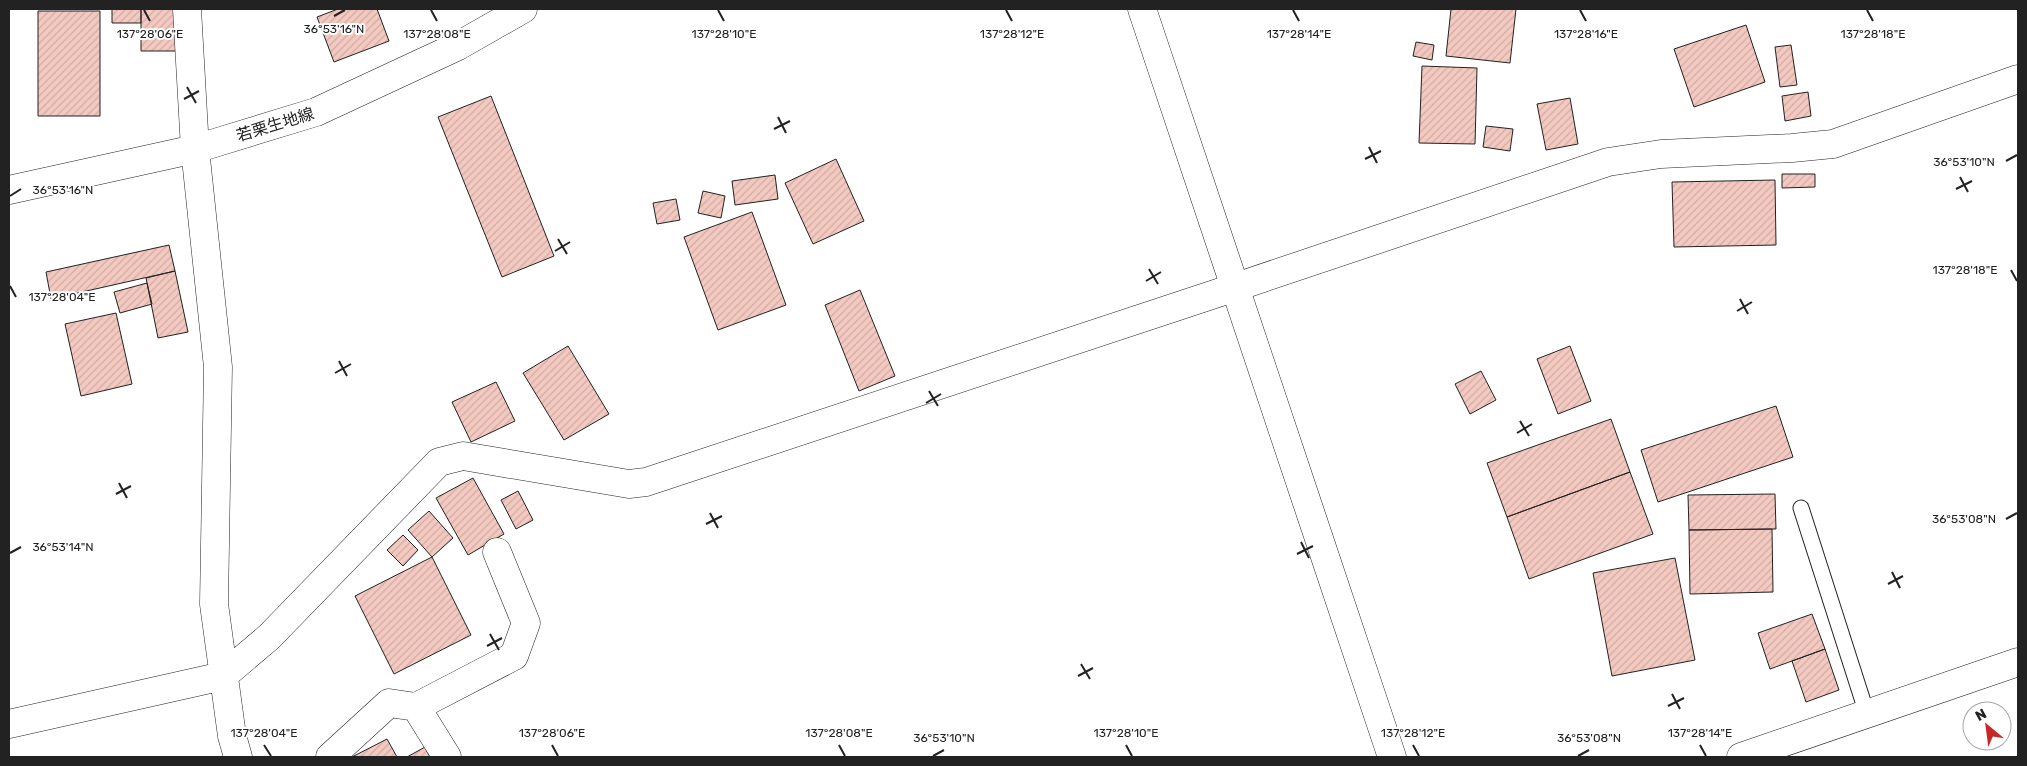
<svg xmlns="http://www.w3.org/2000/svg" width="2027" height="766" font-family="Rubik,'Noto Sans JP',sans-serif">
  <style>
    .building { fill: url(#building-hatch); stroke: #222 }
    .lines { fill: none; stroke-linecap: round; stroke-linejoin: round }
    .service-casing { stroke: #222; stroke-width: 17 }
    .minor-casing { stroke: #222; stroke-width: 29 }
    .primary-casing { stroke: #222; stroke-width: 29 }
    .service { stroke: #fff; stroke-width: 15 }
    .minor { stroke: #fff; stroke-width: 28 }
    .primary { stroke: #fff; stroke-width: 28 }
    .ticks { fill: none; stroke: #222; stroke-width: 2 }
    .labels { text-anchor: middle; stroke-width: 4; stroke-linejoin: round; paint-order: stroke }
    .street-label { font-size: 16px; fill: #222; stroke: #fff }
    .ticks-label { font-size: 12px; text-anchor: middle; fill: #222; stroke: #fff; stroke-width: 4; stroke-linejoin: round; paint-order: stroke }
  </style>
  <defs>
    <pattern id="building-hatch" width="6" height="6" patternUnits="userSpaceOnUse" patternTransform="scale(1.25)"><rect width="6" height="6" fill="#f3c9c0"/><path d="M-1 1l2-2M0 6l6-6M5 7l2-2" fill="none" stroke="#d0aca5"/></pattern>
  </defs>
  <rect width="100%" height="100%" fill="#fff"/>
  <!-- building -->
  <path class="building" d="M112,9H141V23H112Z
    M141,9H177V51H141Z
    M338,9H377L389,41L334,62L317,17Z
    M1451,9H1516L1510,63L1446,56Z
    M38,11H100V116H38Z
    M1746,25L1765,82L1694,107L1674,49Z
    M1416,42L1434,45L1432,60L1413,56Z
    M1791,45L1797,85L1780,87L1775,47Z
    M1422,66L1477,68L1475,144L1419,143Z
    M1808,92L1811,116L1785,121L1782,96Z
    M491,96L554,256L502,277L438,117Z
    M1570,98L1578,144L1546,150L1537,104Z
    M1486,126L1513,129L1510,151L1483,147Z
    M836,159L864,221L813,244L785,183Z
    M1782,174H1815V187L1782,188Z
    M775,175L778,199L735,205L732,181Z
    M1775,180L1776,245L1674,247L1672,182Z
    M703,191L725,196L721,218L698,213Z
    M676,199L680,220L657,224L653,203Z
    M752,212L786,305L718,330L684,237Z
    M169,245L175,271L51,299L46,272Z
    M175,271L188,332L158,338L146,278Z
    M147,283L152,304L120,313L114,292Z
    M860,290L895,376L859,391L825,305Z
    M116,313L132,384L81,396L65,324Z
    M568,346L609,414L564,440L523,373Z
    M1570,346L1591,401L1558,414L1537,359Z
    M1481,371L1496,400L1470,414L1455,384Z
    M496,382L515,421L471,442L452,402Z
    M1776,406L1793,457L1658,502L1641,450Z
    M1611,419L1630,472L1507,517L1487,463Z
    M1630,472L1653,534L1529,579L1507,517Z
    M473,478L504,534L468,555L436,498Z
    M518,491L533,520L516,529L501,500Z
    M1775,494L1776,529L1689,530L1688,495Z
    M429,511L453,538L432,557L408,530Z
    M1772,529L1773,592L1690,594L1689,530Z
    M403,535L418,550L403,566L387,550Z
    M432,557L471,635L394,674L355,596Z
    M1675,558L1695,660L1612,676L1593,573Z
    M1812,614L1825,649L1770,669L1758,633Z
    M1825,649L1839,690L1806,702L1792,661Z
    M387,739L397,757H352Z
    M425,747L430,757H407Z"/>
  <g class="lines">
    <!-- service casing -->
    <g class="service-casing">
      <path id="service" d="M1801,508L1867,714"/>
    </g>
    <!-- minor casing -->
    <g class="minor-casing">
      <path id="minor" d="M187,9L195,149L218,367L214,604L232,736L238,757
        M1142,9L1392,757
        M416,707L514,656L526,623L497,552
        M9,724L223,676L269,637L439,462L463,456L629,484L646,482L1236,287L1608,162L1661,154L1792,148L1833,144L2018,79
        M330,757L389,703L416,707L447,757
        M1741,757L2018,662"/>
    </g>
    <!-- primary casing -->
    <g class="primary-casing">
      <path id="primary" d="M9,190L195,149L316,112L458,46L523,9"/>
    </g>
    <!-- service -->
    <use href="#service" class="service"/>
    <!-- minor -->
    <use href="#minor" class="minor"/>
    <!-- primary -->
    <use href="#primary" class="primary"/>
  </g>
  <!-- ticks -->
  <path class="ticks" d="M144,10L150,21M431,10L437,21M718,10L724,21M1006,10L1012,21M1293,10L1299,21M1580,10L1586,21M1867,10L1873,21M334,16L345,10M187,87L196,103M184,99L199,91M778,117L786,133M774,129L790,121M1369,147L1377,163M1365,159L1381,151M2006,161L2017,155M1960,177L1968,192M1956,189L1972,181M10,196L21,189M558,239L567,254M555,251L570,242M1149,269L1158,284M2011,270L2017,281M1146,281L1161,272M10,286L16,297M1740,299L1748,314M1737,311L1752,302M339,361L347,376M335,373L351,364M929,391L938,406M926,403L941,394M1520,421L1529,436M1517,433L1532,424M119,483L127,498M116,494L131,486M710,513L718,528M2006,519L2017,513M706,524L722,516M1301,542L1309,558M10,553L21,547M1297,554L1313,546M1892,572L1900,588M1888,584L1903,576M490,634L499,650M487,646L502,638M1081,664L1090,679M1078,676L1093,668M1672,694L1680,709M1668,706L1684,698M264,745L271,756M552,745L558,756M839,745L845,756M1126,745L1132,756M1413,745L1419,756M1700,745L1706,756M933,756L944,750M1578,756L1589,750"/>
  <g class="labels">
    <!-- street labels -->
    <g class="street-label">
      <text transform="translate(275 124) rotate(-17)" y="6">若栗生地線</text>
    </g>
  </g>
  <g class="ticks-label">
    <text x="334" y="33">36°53'16"N</text>
    <text x="150" y="38">137°28'06"E</text>
    <text x="437" y="38">137°28'08"E</text>
    <text x="724" y="38">137°28'10"E</text>
    <text x="1012" y="38">137°28'12"E</text>
    <text x="1299" y="38">137°28'14"E</text>
    <text x="1586" y="38">137°28'16"E</text>
    <text x="1873" y="38">137°28'18"E</text>
    <text x="1964" y="166">36°53'10"N</text>
    <text x="63" y="194">36°53'16"N</text>
    <text x="1965" y="274">137°28'18"E</text>
    <text x="62" y="301">137°28'04"E</text>
    <text x="1964" y="523">36°53'08"N</text>
    <text x="63" y="551">36°53'14"N</text>
    <text x="264" y="737">137°28'04"E</text>
    <text x="552" y="737">137°28'06"E</text>
    <text x="839" y="737">137°28'08"E</text>
    <text x="1126" y="737">137°28'10"E</text>
    <text x="1413" y="737">137°28'12"E</text>
    <text x="1700" y="737">137°28'14"E</text>
    <text x="944" y="742">36°53'10"N</text>
    <text x="1589" y="742">36°53'08"N</text>
  </g>
  <!-- border -->
  <rect width="2027" height="766" fill="none" stroke="#222222" stroke-width="20"/>
  <!-- north arrow -->
  <g transform="translate(1987 726) rotate(331)"><circle r="24" fill="#ffffff" stroke="#a7a7a7"/>
  <path d="M0-4L9 19L0 12L-9 19Z" fill="#c62828"/>
  <text y="-8" font-size="14" font-weight="bold" text-anchor="middle" fill="#222222">N</text>
  </g>
</svg>
